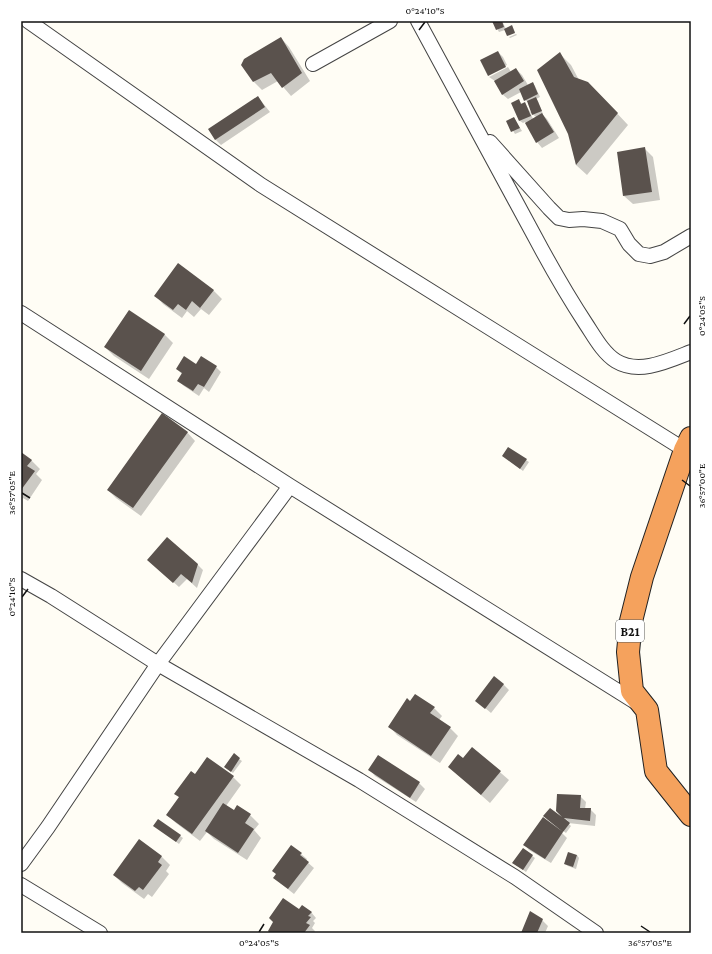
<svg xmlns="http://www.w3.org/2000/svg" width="712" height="954" font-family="'Crimson Pro',serif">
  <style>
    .shadow { fill: #0003; fill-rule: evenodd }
    .building { fill: #5a524d }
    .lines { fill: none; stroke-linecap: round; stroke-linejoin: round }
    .street-casing { stroke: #444; stroke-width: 16 }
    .highway-casing { stroke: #222; stroke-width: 24 }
    .street { stroke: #fff; stroke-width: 14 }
    .highway { stroke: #f5a25d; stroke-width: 22 }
    .ticks { fill: none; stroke: #111; stroke-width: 1.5 }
    .labels { text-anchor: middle; stroke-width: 4; stroke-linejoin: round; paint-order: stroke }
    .shield { fill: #fff; stroke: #585858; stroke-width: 1 }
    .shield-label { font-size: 13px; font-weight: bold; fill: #111 }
    .neatline { fill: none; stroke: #111; stroke-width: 1.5 }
    .ticks-label { font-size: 10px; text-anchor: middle; fill: #111 }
  </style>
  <rect width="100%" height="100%" fill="#fffdf5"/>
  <!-- shadow -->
  <path class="shadow" d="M493,21H502L506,29L512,26L515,32L508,35L505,30L499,32Z
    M516,34L517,35L510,38L509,37Z
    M281,38L289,47L310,81L291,96L278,81L262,90L254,82Z
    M498,52L503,57L507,65L489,75V76L481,61Z
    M560,54L571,65L579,80L599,94L628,125L587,175L576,165L569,134Z
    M508,67L511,72L516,69L522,75L528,85L533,83L535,86L540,97L536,99L538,101L543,114H542L547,119L559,138L542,148L537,142L525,122L523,123L520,121L512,103L518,100L522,104L525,103L530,112L532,111L528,102L525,100L521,92L508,99L502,94L495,81L489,77ZM530,112L536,117L533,119Z
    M258,97L270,112L221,145L215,139Z
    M514,118L522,131L515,134L507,121Z
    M645,149L653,157L660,200L633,204L624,196Z
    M213,290L222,299L209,315L201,309L194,317L187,311L182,318L163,304L155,295Z
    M129,311L165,335L173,343L149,379L114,356L105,347Z
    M197,365L216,367L221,372L209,392L204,388L199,396L184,386L178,381L182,374L177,369Z
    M187,432L195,441L141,516L116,498L108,490Z
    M508,448L529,462L523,471L503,456Z
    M21,453L31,460L40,469L36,474L42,480L28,501L23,498L21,501Z
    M197,564L203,570L197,588L187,579L179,587L154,565Z
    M503,684L509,690L491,713L477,701Z
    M411,702L434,708L442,716L439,720L450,728L458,736L440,763L397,735L389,726Z
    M472,748L509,780L490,803L449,767L463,759Z
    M239,759L242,761L233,773L228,769Z
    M370,770L419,783L425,789L416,802L375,776Z
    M196,775L233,777L241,785L226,806L234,811L237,807L250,815L259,824L254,830L261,838L247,860L214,839L207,832L200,841L176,823L167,815L180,798L176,794Z
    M580,796L586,802L585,809H590L596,815L595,826L568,823L571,826L566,833L547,819L566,822L568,821L557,811Z
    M158,820L183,838L179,844L157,828Z
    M562,833L567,838L551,863L529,850L524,844Z
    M139,840L162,857L170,865L166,871L169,874L152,897L148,894L144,899L122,883L114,875Z
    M291,846L301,854L307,859L306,861L314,868L294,894L280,883Z
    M523,849L535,858L526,872L516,865Z
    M577,855L579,858L576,869L568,866L565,864Z
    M299,911L311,912L316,918L313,921L315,923L312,928L315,931L314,933H271L275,922Z
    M542,920L548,926L545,933H522Z"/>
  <!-- building -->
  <path class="building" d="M492,21H502L504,27L496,30Z
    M512,25L515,33L507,36L504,29Z
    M281,37L302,73L282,88L271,73L253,82L241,65L244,59Z
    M498,51L506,67L488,76L480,60Z
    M560,52L574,77L588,82L618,113L576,165L568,134L537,70Z
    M516,68L524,81L502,95L494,81Z
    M533,82L538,94L524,101L519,89Z
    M258,96L265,107L215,140L208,129Z
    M536,97L542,111L532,115L527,101Z
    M519,99L521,104L525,102L531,116L519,121L511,103Z
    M542,113L554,132L536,143L525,123Z
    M514,117L520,128L511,132L506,121Z
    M645,147L652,192L623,196L617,152Z
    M178,263L214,290L200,308L192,301L186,310L178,304L173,310L154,296Z
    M129,310L165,334L141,371L104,347Z
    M184,356L196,364L201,356L217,366L204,387L198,384L193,391L177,381L182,373L176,369Z
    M162,413L188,432L133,508L107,490Z
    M508,447L527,459L520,469L502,456Z
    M21,452L32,460L27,466L35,471L21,490Z
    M167,537L198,564L192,583L181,574L173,583L147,560Z
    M494,676L504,684L485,709L475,701Z
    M415,694L435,707L430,713L451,727L431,756L388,727L407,698L410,701Z
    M472,747L501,771L481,795L448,767L458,754L463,758Z
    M234,753L240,758L231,772L224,767Z
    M378,755L420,782L410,798L368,770Z
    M207,757L234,776L192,834L166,815L179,797L174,794L191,771L195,774Z
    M557,794L581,795L580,808H591L590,821L564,818L570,823L563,832L543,816L550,808L562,817L556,811Z
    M223,803L234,810L237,805L251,814L245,823L254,829L238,853L205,831Z
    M543,817L563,832L545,859L523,845Z
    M158,819L181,835L176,842L153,826Z
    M139,839L162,856L158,862L162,865L143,890L139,887L135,891L113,875Z
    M291,845L302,853L300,855L309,862L288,889L273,878L276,874L272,871Z
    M523,848L533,855L523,870L512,863Z
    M568,852L577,855L573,867L564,864Z
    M283,898L299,909L302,905L312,912L308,916L311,917L306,923L310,925L304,933H270L268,931L273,922L269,918Z
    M530,911L543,919L537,933H521Z"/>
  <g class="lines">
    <!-- street casing -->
    <g class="street-casing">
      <path id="street" d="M28,21L261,185L685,450
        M418,21C457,93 496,165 535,237C551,267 567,295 586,324C594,336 603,353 616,361C639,375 668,361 691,352
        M313,64L390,21
        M490,142L549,208L559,218L569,220L583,219L602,221L620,229L629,244L639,254L650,256L664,252L691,236
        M21,313L290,486L637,703
        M21,579L51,596L158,664L359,780L515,877L596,933
        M21,864L48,827L158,664L290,486
        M21,885L100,933"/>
    </g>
    <!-- highway casing -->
    <g class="highway-casing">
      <path id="highway" d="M691,438L685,450L642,577L631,621L628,652L632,691L647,710L656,771L691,815"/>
    </g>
    <!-- street -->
    <use href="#street" class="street"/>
    <!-- highway -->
    <use href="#highway" class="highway"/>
  </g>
  <!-- ticks -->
  <path class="ticks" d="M419,30L425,22M684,324L690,316M682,480L690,486M22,493L30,498M22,597L28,589M641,926L650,932M259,932L264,924"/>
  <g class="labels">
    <!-- shield labels -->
    <rect class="shield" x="616" y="620" width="28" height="22" rx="3"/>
    <g class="shield-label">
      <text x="630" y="636">B21</text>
    </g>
  </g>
  <!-- border -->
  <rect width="712" height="954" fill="none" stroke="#ffffff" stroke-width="44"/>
  <rect x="22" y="22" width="668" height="910" class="neatline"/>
  <g class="ticks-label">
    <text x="425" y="14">0°24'10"S</text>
    <text transform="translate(701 316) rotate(-90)" y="4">0°24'05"S</text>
    <text transform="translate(701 486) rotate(-90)" y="4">36°57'00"E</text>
    <text transform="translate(11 493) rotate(-90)" y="4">36°57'05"E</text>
    <text transform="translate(11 597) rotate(-90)" y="4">0°24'10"S</text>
    <text x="259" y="946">0°24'05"S</text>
    <text x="650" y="946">36°57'05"E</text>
  </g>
</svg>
